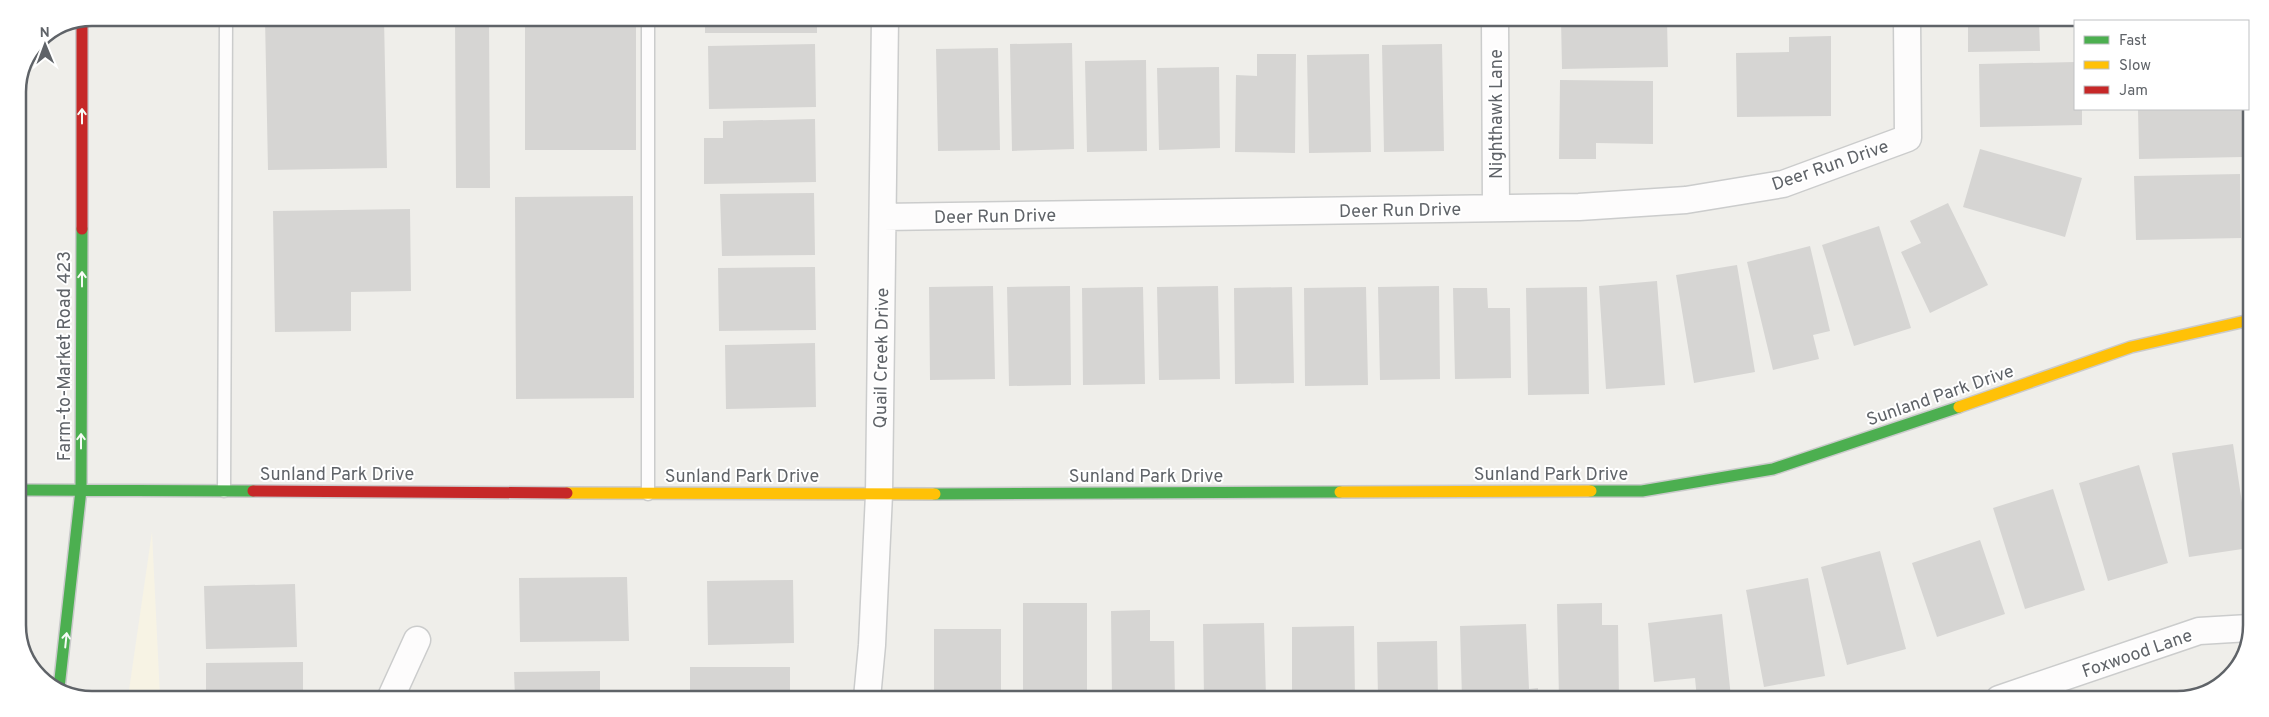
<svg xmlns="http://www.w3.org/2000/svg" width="2269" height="717" font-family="Overpass,sans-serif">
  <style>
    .commercial { fill: #f7f3e4 }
    .building { fill: #d6d5d3 }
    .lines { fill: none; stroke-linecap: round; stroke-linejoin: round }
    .lane-casing { stroke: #cbcccc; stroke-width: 15 }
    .street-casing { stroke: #cbcccc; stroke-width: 29 }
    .fast-casing { stroke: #cacacb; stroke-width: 14 }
    .slow-casing { stroke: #cacacb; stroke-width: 14 }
    .jam-casing { stroke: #cacacb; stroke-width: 14 }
    .lane { stroke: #fdfcfc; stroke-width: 12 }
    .street { stroke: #fdfcfc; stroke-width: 26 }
    .fast { stroke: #4caf50; stroke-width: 11 }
    .slow { stroke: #ffc107; stroke-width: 11 }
    .jam { stroke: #c62828; stroke-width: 11 }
    .oneway { stroke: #f6fbf6 }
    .labels { text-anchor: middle; stroke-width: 4; stroke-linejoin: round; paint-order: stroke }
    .street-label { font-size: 18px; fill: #5f6368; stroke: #fff }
    .rim { fill: none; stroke: #5f6368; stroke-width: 2.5 }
  </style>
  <rect width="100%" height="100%" fill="#efeeea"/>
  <!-- commercial -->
  <path class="commercial" d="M152,532L160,697H128Z"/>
  <!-- building -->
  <path class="building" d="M265,18H384L387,168L268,170Z
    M455,18H489L490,188H456Z
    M525,18H636V150H525Z
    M705,18H817V33H705Z
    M1561,19H1667L1668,67L1562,69Z
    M1968,20H2039L2040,51L1968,52Z
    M1831,36V116L1737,117L1736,53L1789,52V37Z
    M1072,43L1074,149L1012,151L1010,44Z
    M815,44L816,107L709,109L708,46Z
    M1442,44L1444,151L1384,152L1382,45Z
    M998,48L1000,150L938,151L936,49Z
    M1257,54H1296L1295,153L1235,152L1236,75L1257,76Z
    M1369,54L1371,152L1309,153L1307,55Z
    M1146,60L1147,151L1087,152L1085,61Z
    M2075,62V109H2082V125L1980,127L1979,64Z
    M1219,67L1220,148L1159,150L1157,68Z
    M1560,80L1653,81V144L1596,143V159H1559Z
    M2138,109H2242L2243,157L2139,159Z
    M815,119L816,182L704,184V138H723V121Z
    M1980,149L2082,178L2065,237L1963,207Z
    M2240,174L2241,238L2136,240L2134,176Z
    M814,193L815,255L722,256L720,194Z
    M633,196L634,398L516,399L515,197Z
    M1948,203L1988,285L1930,313L1901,252L1921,243L1910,221Z
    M410,209L411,291L351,292V331L275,332L273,211Z
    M1879,226L1911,328L1854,346L1822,245Z
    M1810,246L1830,331L1813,335L1819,359L1773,370L1747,262Z
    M1737,265L1755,372L1694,383L1676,275Z
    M815,267L816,330L719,331L718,268Z
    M1657,281L1665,385L1606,389L1599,286Z
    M993,286L995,379L930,380L929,287Z
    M1070,286L1071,385L1009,386L1007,287Z
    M1218,286L1220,379L1159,380L1157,287Z
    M1439,286L1440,379L1380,380L1378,287Z
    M1143,287L1145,384L1083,385L1082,288Z
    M1292,287L1294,383L1235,384L1234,288Z
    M1366,287L1368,385L1305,386L1304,288Z
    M1587,287L1589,394L1528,395L1526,288Z
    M1453,288H1487L1488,308H1510L1511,378L1455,379Z
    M815,343L816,407L726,409L725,345Z
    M2233,444L2249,548L2189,557L2172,453Z
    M2139,465L2168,563L2108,581L2079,483Z
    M2053,489L2085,590L2025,609L1993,508Z
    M1980,540L2005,614L1937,637L1912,563Z
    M1880,551L1906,649L1847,665L1821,567Z
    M627,577L629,641L520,642L519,578Z
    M1808,578L1825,676L1764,687L1746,590Z
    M793,580L794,643L708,645L707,581Z
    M295,584L297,647L206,649L204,586Z
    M1023,603H1087V698H1023Z
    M1602,603V625H1618L1619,699H1559L1557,604Z
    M1150,610V641H1174L1175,698H1112L1111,611Z
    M1722,614L1731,697L1697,699L1695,678L1654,682L1648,623Z
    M1264,623L1266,698H1204L1203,624Z
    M1526,624L1529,689L1538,688V699H1462L1460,626Z
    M1354,626L1355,698H1292V627Z
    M934,629H1001V698H934Z
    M1437,641L1438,699L1378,698L1377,642Z
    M303,662V697H206V663Z
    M690,667H790V698H690Z
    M600,671V698L515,697L514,672Z"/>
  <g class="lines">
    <!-- lane casing -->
    <g class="lane-casing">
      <path id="lane" d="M224,491L226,18
        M648,494V18"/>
    </g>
    <!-- street casing -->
    <g class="street-casing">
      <path id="street" d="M1495,19L1496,208
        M883,217L1579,207L1686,200L1783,184L1908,138L1907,20
        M391,697L417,640
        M867,698L872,645L879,494L885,18
        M1999,699L2199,631L2249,628"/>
    </g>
    <!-- fast casing -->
    <g class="fast-casing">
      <path id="fast" d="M18,490L253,491
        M1591,491H1642L1773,469L1959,407
        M935,494L1340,492
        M59,688L81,490L82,229"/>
    </g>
    <!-- slow casing -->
    <g class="slow-casing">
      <path id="slow" d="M1959,407L2131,347L2250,320
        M1340,492L1591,491
        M567,493L935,494"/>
    </g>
    <!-- jam casing -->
    <g class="jam-casing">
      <path id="jam" d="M82,229V22
        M253,491L567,493"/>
    </g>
    <!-- lane -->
    <use href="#lane" class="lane"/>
    <!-- street -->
    <use href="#street" class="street"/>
    <!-- fast -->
    <use href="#fast" class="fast"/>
    <!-- slow -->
    <use href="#slow" class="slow"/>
    <!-- jam -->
    <use href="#jam" class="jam"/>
  </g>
  <!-- one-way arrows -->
  <defs><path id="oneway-shaft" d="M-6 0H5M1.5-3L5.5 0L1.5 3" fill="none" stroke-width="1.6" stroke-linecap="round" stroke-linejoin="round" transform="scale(1.25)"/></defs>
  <g class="oneway">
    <use href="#oneway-shaft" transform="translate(82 116) rotate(-90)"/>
    <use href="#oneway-shaft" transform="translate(82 279) rotate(-90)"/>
    <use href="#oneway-shaft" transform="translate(81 441) rotate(-90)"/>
    <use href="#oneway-shaft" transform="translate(66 640) rotate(-84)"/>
  </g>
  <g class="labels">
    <!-- street labels -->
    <g class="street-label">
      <text transform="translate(1496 114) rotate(-90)" y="6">Nighthawk Lane</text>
      <text transform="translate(1830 165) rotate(-19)" y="6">Deer Run Drive</text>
      <text transform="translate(1400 210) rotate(-1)" y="6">Deer Run Drive</text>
      <text transform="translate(995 216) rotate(-1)" y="6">Deer Run Drive</text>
      <text transform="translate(64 356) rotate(-90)" y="6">Farm-to-Market Road 423</text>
      <text transform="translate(881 358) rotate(-89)" y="6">Quail Creek Drive</text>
      <text transform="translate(1940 395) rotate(-19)" y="6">Sunland Park Drive</text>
      <text x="337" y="480">Sunland Park Drive</text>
      <text x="1551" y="480">Sunland Park Drive</text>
      <text x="742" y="482">Sunland Park Drive</text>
      <text x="1146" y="482">Sunland Park Drive</text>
      <text transform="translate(2137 653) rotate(-19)" y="6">Foxwood Lane</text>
    </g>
  </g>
  <!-- crop -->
  <path d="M0 0H2269V717H0ZM92 26H2177A66 66 0 0 1 2243 92V625A66 66 0 0 1 2177 691H92A66 66 0 0 1 26 625V92A66 66 0 0 1 92 26Z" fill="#fff" fill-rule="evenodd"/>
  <path class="rim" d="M92 26H2177A66 66 0 0 1 2243 92V625A66 66 0 0 1 2177 691H92A66 66 0 0 1 26 625V92A66 66 0 0 1 92 26Z"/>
  <!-- legend -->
  <rect x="2074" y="20" width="175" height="90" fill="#ffffff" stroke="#bfc1c3"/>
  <rect x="2084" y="36" width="25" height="8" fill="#4caf50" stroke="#bfc1c3"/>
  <text x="2119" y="45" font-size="15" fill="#5f6368">Fast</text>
  <rect x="2084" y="61" width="25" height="8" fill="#ffc107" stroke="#bfc1c3"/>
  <text x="2119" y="70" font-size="15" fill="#5f6368">Slow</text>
  <rect x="2084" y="86" width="25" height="8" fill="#c62828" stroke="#bfc1c3"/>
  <text x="2119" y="95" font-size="15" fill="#5f6368">Jam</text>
  <!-- north arrow -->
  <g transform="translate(45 45) rotate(359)" stroke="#ffffff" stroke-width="4" paint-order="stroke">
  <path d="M0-4L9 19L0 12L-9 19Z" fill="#5f6368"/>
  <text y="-8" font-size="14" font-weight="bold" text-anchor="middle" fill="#5f6368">N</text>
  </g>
</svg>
